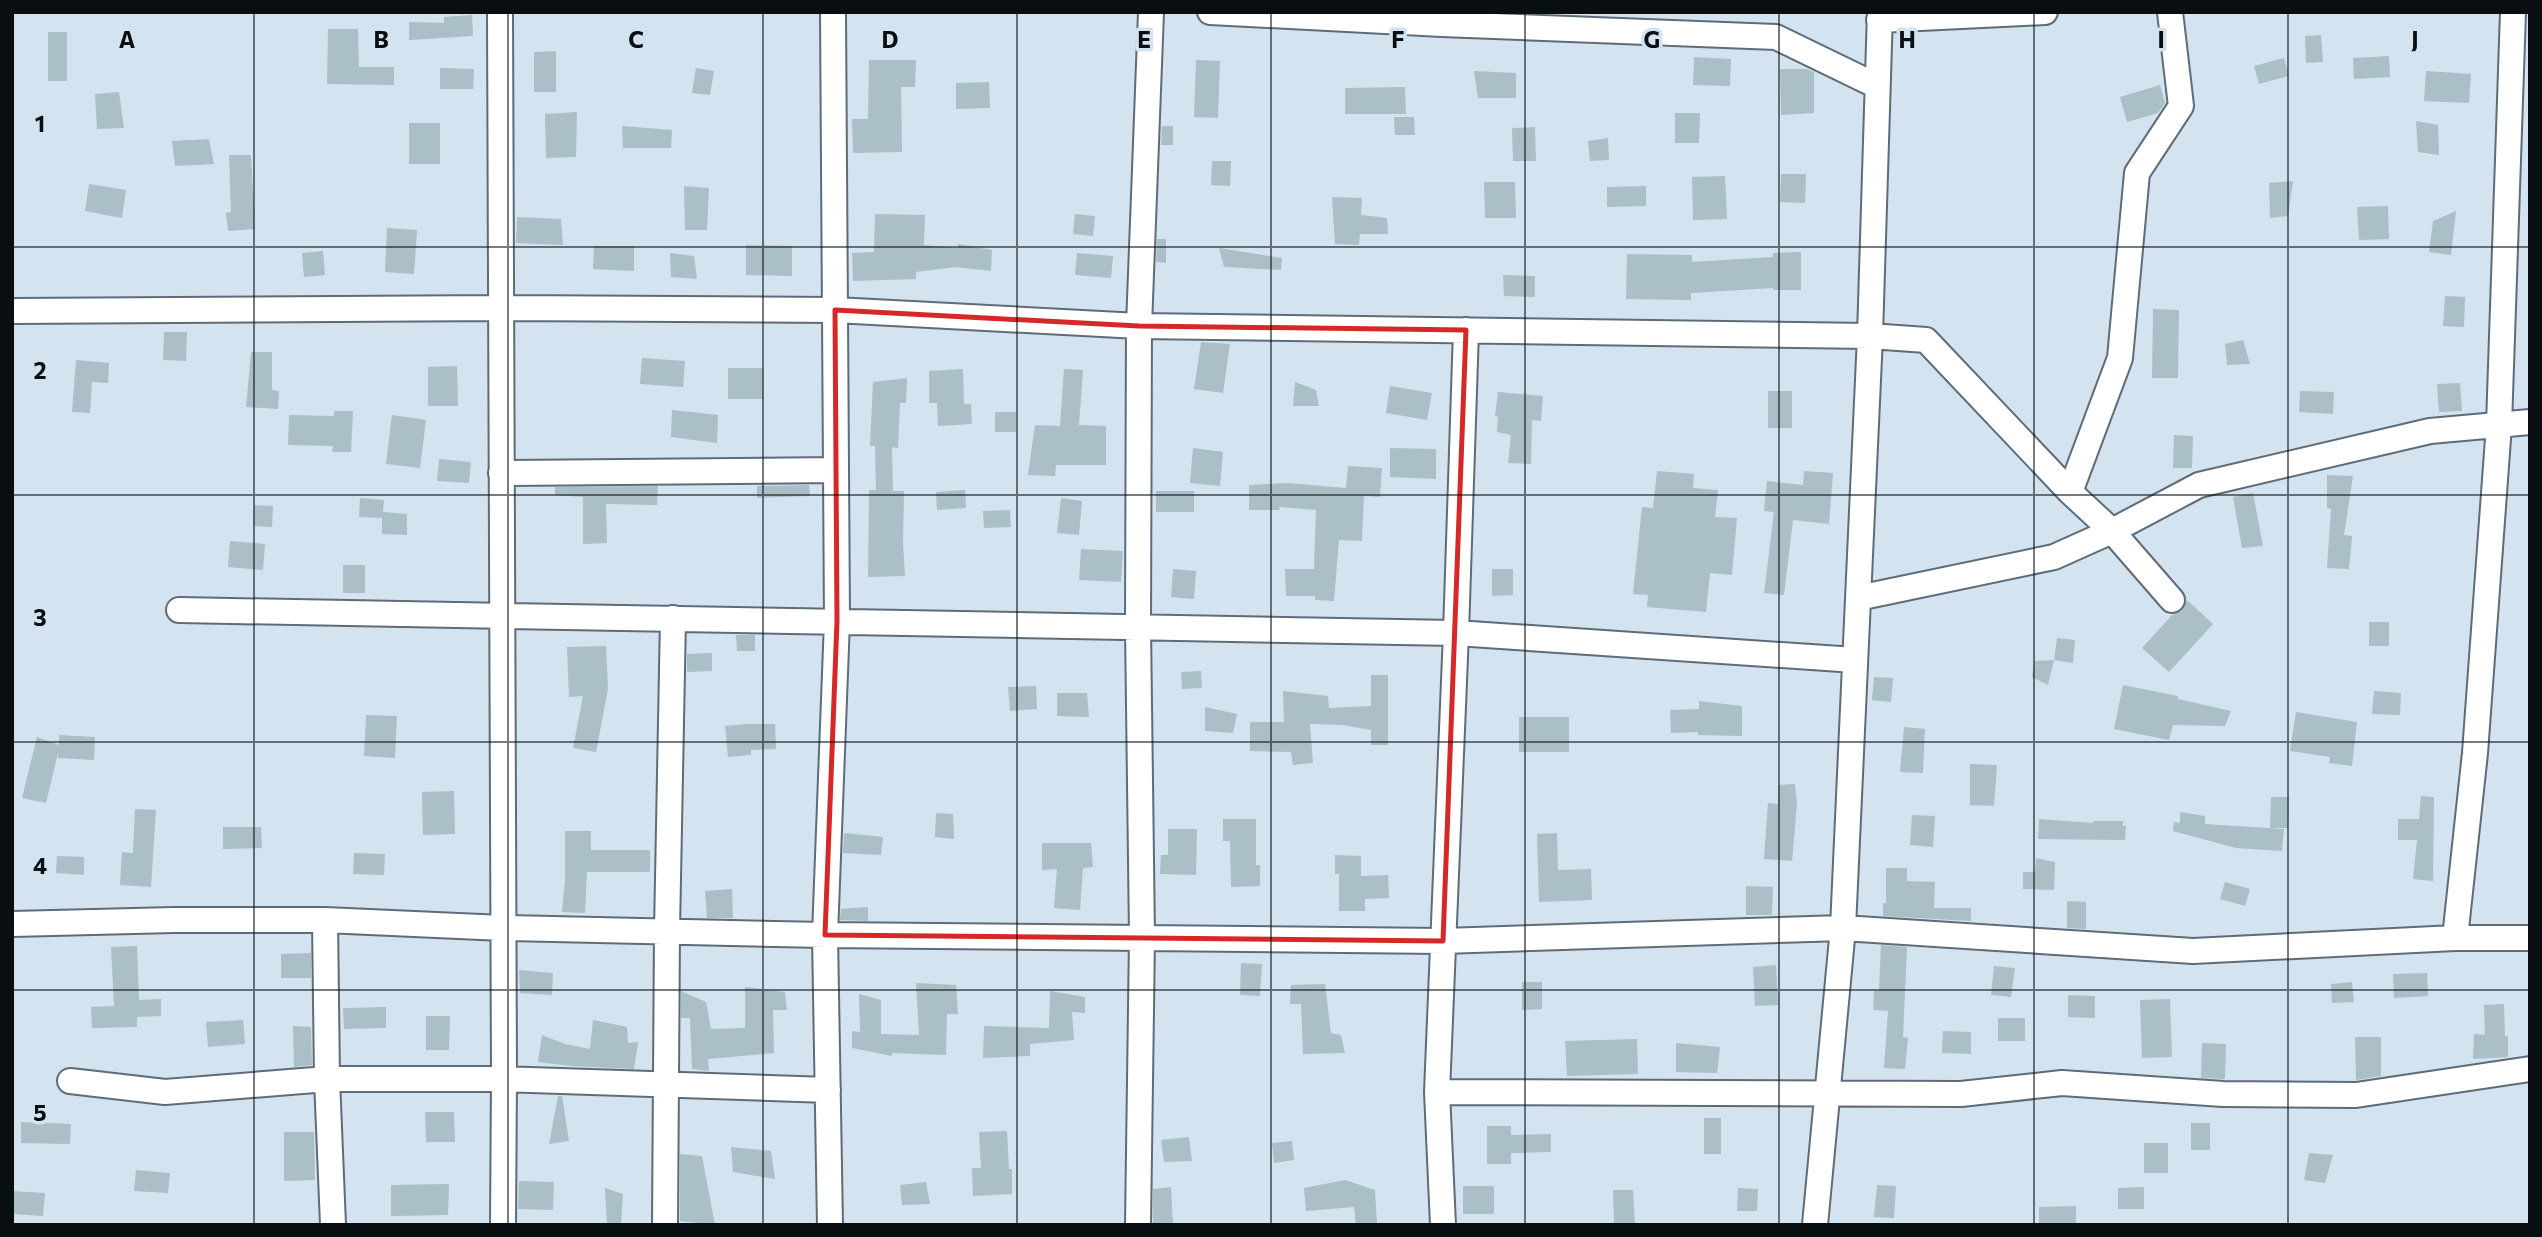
<svg xmlns="http://www.w3.org/2000/svg" width="2542" height="1237" font-family="Commissioner,sans-serif">
  <style>
    .building { fill: #aabfc6 }
    .lines { fill: none; stroke-linecap: round; stroke-linejoin: round }
    .minor-casing { stroke: #5f6c78; stroke-width: 28 }
    .minor { stroke: #fff; stroke-width: 24 }
    .marked { fill: none; stroke: #d62828; stroke-width: 5; stroke-linejoin: round }
    .grid { fill: none; stroke: #090e12; stroke-width: 2; stroke-opacity: 0.55 }
    .grid-label { font-size: 23px; text-anchor: middle; font-weight: bold; fill: #090e12; stroke: #d3e3f0; stroke-width: 7; stroke-linejoin: round; paint-order: stroke }
  </style>
  <rect width="100%" height="100%" fill="#d3e3f0"/>
  <!-- building -->
  <path class="building" d="M472,15L473,36L409,40V22L444,23V17Z
    M328,29H358L359,67H394V85L327,84Z
    M48,32H67V81H48Z
    M2321,35L2323,62L2306,63L2305,36Z
    M556,51V92H534V52Z
    M2389,56L2390,77L2354,79L2353,58Z
    M1694,57L1731,59L1730,86L1693,85Z
    M2284,58L2289,76L2259,84L2254,66Z
    M869,60H916L915,87H901L902,152L853,153L852,119H868Z
    M1196,60L1220,61L1218,118L1194,117Z
    M440,68L474,69L473,89H440Z
    M696,68L714,71L710,95L692,93Z
    M1780,69H1807L1814,72V113L1781,115Z
    M1474,71L1516,73V98H1478Z
    M2426,71L2471,74L2469,103L2424,101Z
    M989,82L990,108L956,109V83Z
    M2160,85L2165,103L2158,113L2127,122L2120,97Z
    M1405,87L1406,114H1345V88Z
    M119,92L124,128L97,129L95,94Z
    M577,112L576,157L546,158L545,114Z
    M1675,113H1700L1699,143H1675Z
    M1394,117H1414L1415,135H1395Z
    M2416,121L2438,125L2439,155L2418,152Z
    M409,123H440V164H409Z
    M622,126L672,130L671,148H623Z
    M1162,126H1173V145H1161Z
    M1535,127L1536,161H1513L1512,128Z
    M1608,138L1609,160L1590,161L1588,141Z
    M209,139L214,164L175,166L172,141Z
    M229,155H251L255,229L228,231L226,213L231,212Z
    M1212,161H1231L1230,186L1211,185Z
    M1781,174H1806L1805,203L1780,202Z
    M1725,176L1727,219L1693,220L1692,177Z
    M2293,181L2288,216L2270,218L2269,183Z
    M1484,182H1515L1516,218H1485Z
    M89,184L126,190L122,218L85,211Z
    M684,186L709,188L707,230H685Z
    M1646,186V206L1607,207V187Z
    M1332,197L1362,198L1361,215L1387,218L1388,234H1360L1359,245L1335,244Z
    M2388,206L2389,239L2359,240L2357,207Z
    M2456,211L2451,255L2429,252L2433,221Z
    M875,214L925,215L924,245L958,248V244L992,250L991,271L955,267L916,272V279L853,281L852,253L874,252Z
    M1075,214L1095,216L1093,236L1073,234Z
    M517,217L561,219L563,245L516,243Z
    M387,228L417,230L414,274L385,272Z
    M1157,239H1166V263L1156,262Z
    M746,245L792,246V276L746,275Z
    M594,246H634V271L593,269Z
    M1219,248L1282,258L1281,270L1224,267Z
    M323,251L325,275L304,277L302,253Z
    M1801,252V290H1773V288L1691,293V300L1626,299L1627,254L1692,255V262L1773,257V253Z
    M670,253L694,256L697,279L671,277Z
    M1077,253L1113,256L1111,278L1075,275Z
    M1503,275L1535,276V297L1504,296Z
    M2445,296L2465,297L2464,327L2443,326Z
    M2153,309L2179,310L2178,378H2152Z
    M164,332H187L186,361L163,360Z
    M2243,340L2250,364L2227,365L2225,344Z
    M1201,342L1230,344L1223,393L1194,389Z
    M251,352H272V390L279,391L278,409L246,407Z
    M642,358L685,361L683,387L640,384Z
    M76,360L109,363L108,383L92,382L90,413L72,412Z
    M457,366L458,406H428V367Z
    M728,368H763V399H728Z
    M963,369L964,404H971L972,424L938,426L937,403H929V371Z
    M1064,369L1083,370L1079,425L1106,426V465H1056L1055,476L1028,475L1035,425L1060,426Z
    M907,378L906,403H900L898,448L892,447L893,491H904L903,542L905,576L868,577L869,490H876L875,446H870L873,382Z
    M1295,382L1316,390L1319,406H1293Z
    M2460,383L2462,411L2439,412L2437,384Z
    M1390,386L1432,393L1427,420L1386,413Z
    M1768,391H1792V428H1768Z
    M2300,391L2334,392L2333,414L2299,412Z
    M1498,392L1543,396L1541,421L1532,420L1531,464L1508,463L1511,435L1497,432L1498,417L1495,416Z
    M672,410L718,415L717,443L671,437Z
    M334,411H353L351,452H332L333,446L288,445L289,415L334,416Z
    M995,412H1016V432H995Z
    M392,415L426,420L420,468L386,464Z
    M2174,435L2193,436L2192,468H2173Z
    M1193,448L1223,452L1220,486L1190,483Z
    M1390,448L1436,449V479L1390,477Z
    M439,459L471,462L469,483L437,481Z
    M1348,466L1382,468L1380,497L1364,496L1362,541L1339,540L1334,601L1315,600V596H1286L1285,569H1314L1316,510L1279,507L1280,510H1249V485L1287,483L1346,488Z
    M1657,471L1694,474L1693,488L1718,490L1715,517L1737,518L1732,575L1710,573L1706,612L1647,607L1648,595L1633,594L1642,507L1653,508Z
    M1804,471L1833,473L1829,524L1793,520L1784,595L1764,593L1774,512L1764,511L1767,481L1803,485Z
    M2327,475L2353,476L2344,535L2352,536L2349,569L2327,568L2331,509L2327,508Z
    M809,485L810,496L757,498V486Z
    M658,486L657,505L606,504L607,543L583,544V497L555,495V487Z
    M965,490L966,508L937,510L936,492Z
    M1156,491H1194V512H1156Z
    M2253,493L2263,546L2242,548L2233,497Z
    M360,498L384,500L383,512L407,514V535L382,534V518L359,517Z
    M1061,498L1082,501L1079,535L1057,533Z
    M254,505L273,506L272,527L253,526Z
    M1010,510L1011,527L984,528L983,511Z
    M230,541L265,544L263,570L228,567Z
    M1081,549L1123,551L1121,582L1079,580Z
    M343,565H365V593H343Z
    M1173,569L1196,571L1194,599L1171,597Z
    M1492,569H1513V595L1492,596Z
    M2187,600L2213,624L2169,672L2142,648L2172,615L2182,611Z
    M2369,622H2389V646H2369Z
    M736,635H755V651H737Z
    M2057,638L2075,640L2073,663L2054,660Z
    M606,646L608,689L596,752L573,748L583,696L569,697L567,647Z
    M712,653V671L687,672V654Z
    M2054,660L2048,685L2032,677L2034,661Z
    M1201,671L1202,688L1182,689L1181,672Z
    M1371,675H1388V745H1371V730L1343,725L1310,724L1313,763L1293,765L1291,752L1250,751V722H1284L1283,691L1328,696L1329,708L1371,706Z
    M1874,677L1893,678L1891,702L1872,700Z
    M2123,685L2178,696V699L2231,711L2225,726L2173,725L2169,740L2114,729Z
    M1036,686L1037,709L1010,711L1008,687Z
    M2374,691L2401,693L2400,715L2372,714Z
    M1057,693H1087L1089,717L1057,716Z
    M1699,701L1742,706V736L1698,735V732L1671,733L1670,710L1699,709Z
    M1205,707L1237,714L1233,733L1205,731Z
    M2296,712L2357,722L2352,766L2329,763L2330,757L2290,751Z
    M366,715L397,716L395,758L364,756Z
    M1519,717H1569V752H1519Z
    M748,724H775L776,749L751,750V755L728,757L725,726Z
    M1904,727L1925,729L1923,773L1900,772Z
    M59,735L95,737L94,760L58,758V753L46,803L22,798L37,737L59,745Z
    M1970,764L1997,765L1994,806L1970,805Z
    M1795,784L1797,804L1792,861L1764,859L1768,803L1778,804V785Z
    M454,791L455,834L423,835L422,792Z
    M2421,796L2434,797L2433,881L2413,879L2417,840H2398V819H2419Z
    M2271,797H2289L2288,828H2270Z
    M135,809L156,810L151,887L120,885L122,852L133,853Z
    M2180,812L2205,816V824L2284,829L2282,851L2236,848L2173,831L2174,822L2180,823Z
    M936,813L953,814L954,839L935,837Z
    M1912,815L1935,816L1933,847L1910,845Z
    M1223,819H1256V865H1260V886L1231,887L1230,841H1223Z
    M2039,819L2093,823V821H2123V826H2126L2125,840L2038,839Z
    M223,827H261L262,848L223,849Z
    M1168,829H1197L1196,875L1160,874L1161,855H1168Z
    M565,831H591V850H650V872H587L585,913L562,912L565,880Z
    M844,833L883,837L881,855L843,853Z
    M1557,833L1558,870L1591,869L1592,900L1539,902L1537,834Z
    M1042,843H1091L1093,867L1083,868L1080,910L1054,908L1057,869L1042,870Z
    M354,853L385,854L384,875L353,874Z
    M1335,855L1361,856V876L1388,875L1389,898L1365,899V911H1339V874H1335Z
    M57,856L84,857V875L56,873Z
    M2036,858L2055,862L2054,890L2023,889V872H2035Z
    M1886,868H1907V881L1935,882L1934,908H1971V921L1883,916V903H1886Z
    M2225,882L2250,889L2245,906L2220,899Z
    M1746,886L1773,887L1772,915H1746Z
    M732,889L733,918H707L705,891Z
    M2067,901L2086,902V929L2067,928Z
    M868,907V921L840,920L841,909Z
    M1881,945L1907,947L1903,1037L1908,1038L1905,1069L1884,1068L1888,1011L1873,1010L1874,991H1879Z
    M137,946L139,1000L161,999V1016L137,1017V1027L92,1028L91,1007L114,1006L111,947Z
    M311,953V978H281V954Z
    M1241,963L1262,964L1260,996L1240,995Z
    M1776,965L1778,1005L1755,1006L1753,967Z
    M1994,966L2015,968L2011,997L1991,995Z
    M519,970L553,973L552,995L520,993Z
    M2427,973L2428,996L2394,998L2393,974Z
    M1522,982H1542V1009L1522,1010Z
    M2352,982L2354,1002L2332,1003L2331,984Z
    M916,983L956,985L958,1014H947L946,1055L892,1053V1056L852,1048V1031L860,1032L859,994L881,1000V1034L919,1035Z
    M1325,984L1331,1033L1341,1035L1345,1053L1303,1054L1301,1004H1290L1291,985Z
    M745,987L785,992L787,1010H773L774,1053L708,1059L709,1071L692,1069L690,1018H681V991L706,1002L711,1029L745,1028Z
    M1050,991L1085,997V1013L1072,1012L1074,1040L1030,1044V1056L983,1058L984,1026L1049,1028Z
    M2068,995L2095,996V1018L2068,1017Z
    M2170,999L2172,1057L2142,1058L2140,1000Z
    M2504,1004L2505,1036H2508V1057L2473,1059L2474,1034L2485,1035L2484,1005Z
    M386,1007V1028L344,1029L343,1008Z
    M426,1016H450L449,1050H426Z
    M1998,1018H2025V1041H1998Z
    M243,1020L245,1044L208,1047L206,1022Z
    M593,1020L627,1027L628,1043L638,1042L634,1069L571,1066L538,1062L542,1035L565,1044L590,1049Z
    M293,1026L311,1027L312,1065L294,1067Z
    M1943,1031L1971,1032V1054L1942,1053Z
    M2355,1037H2381V1076L2356,1080Z
    M1637,1039L1638,1074L1567,1076L1565,1041Z
    M1676,1043L1720,1047L1717,1073L1676,1072Z
    M2202,1043L2226,1044L2225,1079L2201,1078Z
    M558,1096H562L569,1141L549,1144Z
    M425,1112H454L455,1142H426Z
    M1704,1118H1721V1154H1704Z
    M21,1122L71,1124L70,1144L21,1143Z
    M2191,1123H2210V1150H2191Z
    M1487,1126H1511V1135L1551,1134V1152L1511,1153V1164H1487Z
    M1007,1131L1009,1169H1012V1194L973,1196L972,1168H981L979,1132Z
    M284,1132H314L315,1180L284,1181Z
    M1189,1137L1192,1161L1164,1162L1161,1140Z
    M1292,1141L1294,1160L1274,1163L1272,1143Z
    M2144,1143H2168V1173H2144Z
    M731,1147L771,1151L775,1179L733,1172Z
    M2309,1153L2333,1155L2325,1183L2304,1180Z
    M680,1154L702,1156L715,1225L680,1221Z
    M136,1170L170,1173L168,1193L134,1191Z
    M1345,1180L1375,1190L1377,1224L1356,1225L1354,1207L1306,1211L1304,1188Z
    M519,1181L554,1182L553,1210L518,1209Z
    M926,1182L930,1204L902,1205L900,1185Z
    M449,1184L448,1215L391,1216V1185Z
    M1877,1185L1896,1186L1894,1218L1874,1217Z
    M1463,1186H1494V1214H1463Z
    M1171,1187L1173,1225H1153V1189Z
    M2144,1187V1209H2118V1188Z
    M605,1188L623,1194L621,1225H607Z
    M1738,1188L1758,1189L1757,1211H1737Z
    M1613,1190H1633L1635,1225H1614Z
    M12,1191L45,1193L43,1216L12,1214Z
    M2076,1206V1225H2039V1207Z"/>
  <g class="lines">
    <!-- minor casing -->
    <g class="minor-casing">
      <path id="minor" d="M500,12L504,1079L503,1225
        M1210,12L1442,24L1776,37L1877,86
        M1879,20L2045,12
        M12,311L500,308L835,310L1139,326L1870,336L1926,340L2070,492L2112,531L2172,600
        M501,473L836,470
        M2070,492L2120,358L2137,173L2181,106L2170,12
        M1858,598L2054,557L2112,531L2199,485L2430,431L2530,422
        M179,610L1456,633L1855,660
        M325,920L327,1079L333,1225
        M12,924L174,920H325L503,928L825,935L1443,941L1843,928L2193,951L2455,938L2475,753L2499,425L2513,12
        M2455,938H2530
        M70,1081L165,1092L327,1079H504L828,1090
        M1437,1092L1961,1094L2062,1083L2223,1094L2356,1095L2530,1069
        M665,1225L667,931L673,618
        M830,1225L825,935L837,621L833,12
        M1138,1225L1142,937L1138,627L1139,326L1151,12
        M1443,1225L1437,1092L1456,633L1466,330
        M1815,1225L1843,928L1870,336L1880,12"/>
    </g>
    <!-- minor -->
    <use href="#minor" class="minor"/>
  </g>
  <!-- marked area -->
  <path class="marked" d="M835,310L1139,326L1466,330L1443,941L825,935L837,621Z"/>
  <!-- grid -->
  <path class="grid" d="M254,12V1225M508,12V1225M763,12V1225M1017,12V1225M1271,12V1225M1525,12V1225M1779,12V1225M2034,12V1225M2288,12V1225M12,247H2530M12,495H2530M12,742H2530M12,990H2530"/>
  <g class="grid-label">
    <text x="127" y="48">A</text>
    <text x="381" y="48">B</text>
    <text x="636" y="48">C</text>
    <text x="890" y="48">D</text>
    <text x="1144" y="48">E</text>
    <text x="1398" y="48">F</text>
    <text x="1652" y="48">G</text>
    <text x="1907" y="48">H</text>
    <text x="2161" y="48">I</text>
    <text x="2415" y="48">J</text>
    <text x="40" y="132">1</text>
    <text x="40" y="379">2</text>
    <text x="40" y="626">3</text>
    <text x="40" y="874">4</text>
    <text x="40" y="1121">5</text>
  </g>
  <!-- border -->
  <rect width="2542" height="1237" fill="none" stroke="#090e12" stroke-width="28"/>
</svg>
